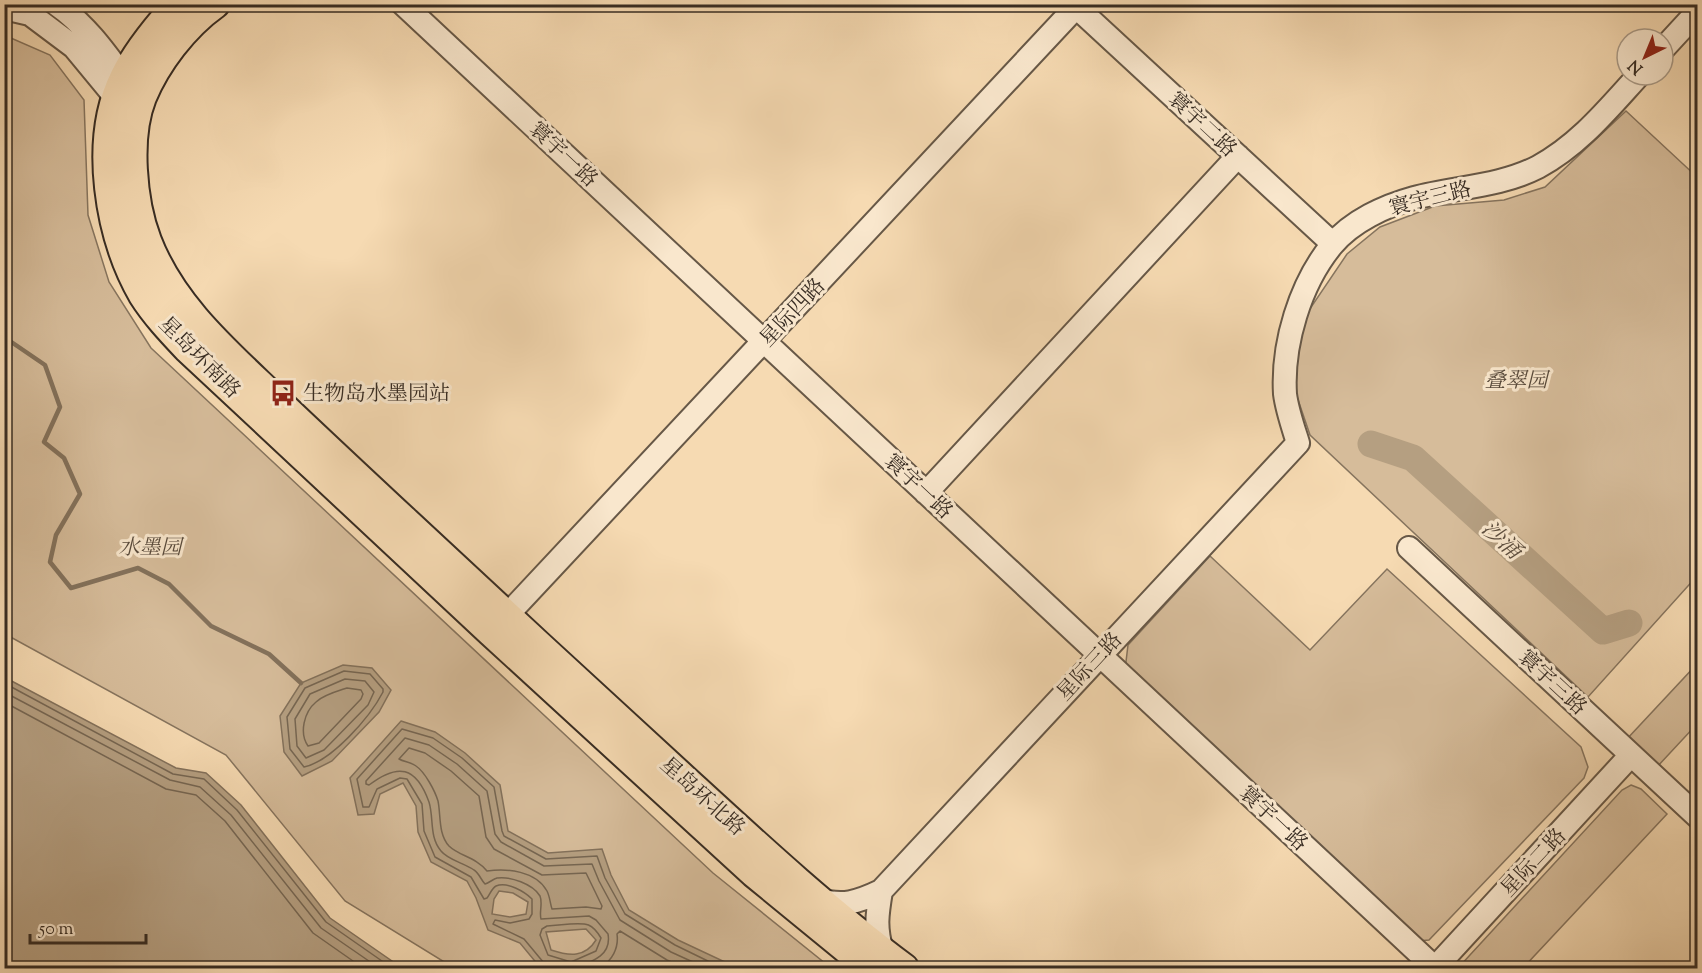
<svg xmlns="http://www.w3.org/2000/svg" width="1702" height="973" font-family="'Sorts Mill Goudy','Noto Serif SC',serif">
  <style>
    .green { fill: #d6bc9a; stroke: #86745e; stroke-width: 1.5 }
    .water { fill: #b59f81; stroke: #83715b; stroke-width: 1.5; fill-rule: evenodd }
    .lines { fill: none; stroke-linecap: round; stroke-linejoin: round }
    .shore { stroke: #766652; stroke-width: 1.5 }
    .stream { stroke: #83715b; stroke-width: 4.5 }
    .river { stroke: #b59f81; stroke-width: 27 }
    .minor-casing { stroke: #675847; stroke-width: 26 }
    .major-casing { stroke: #372c23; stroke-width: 32 }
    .minor { stroke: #f9e7cd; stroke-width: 22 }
    .major { stroke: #f6dab2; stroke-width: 28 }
    .labels { text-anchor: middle; stroke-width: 6; stroke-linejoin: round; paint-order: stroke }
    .street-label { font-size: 21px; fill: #372c23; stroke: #f9e7cd }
    .park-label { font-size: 21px; font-style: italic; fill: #57493b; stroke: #f9e7cd }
    .poi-label { font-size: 21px; fill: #372c23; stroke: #f9e7cd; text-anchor: start }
    .water-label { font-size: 22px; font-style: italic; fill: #5d4e3f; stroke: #f9e7cd }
  </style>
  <rect width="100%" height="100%" fill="#f6dab2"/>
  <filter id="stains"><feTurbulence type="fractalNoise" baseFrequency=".00333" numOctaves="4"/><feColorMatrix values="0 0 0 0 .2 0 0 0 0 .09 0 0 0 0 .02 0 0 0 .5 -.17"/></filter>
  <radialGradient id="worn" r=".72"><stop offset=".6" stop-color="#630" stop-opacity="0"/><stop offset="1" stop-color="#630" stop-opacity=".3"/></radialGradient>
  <!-- green -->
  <path class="green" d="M4,35L50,55L84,100L88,215L109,282L151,348L713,873L831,968H454L345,901L226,755L5,634Z
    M1626,111L1697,177V576L1588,697L1310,435L1291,379L1303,319L1347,254L1380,227L1435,206L1504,200L1545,187Z
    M1210,556L1310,650L1387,569L1581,747L1588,767L1584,778L1429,940L1418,941L1125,670L1128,645Z
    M1697,664V724L1656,768L1626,740Z
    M1631,785L1641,789L1667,814L1523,968H1458L1622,790Z"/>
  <!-- water -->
  <path class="water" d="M343,665L372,668L391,690L379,712L332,761L302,776L284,752L280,716L301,683Z
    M4,677L176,768L206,773L241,805L330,918L402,968H5Z
    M401,721L435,732L465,753L500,785L508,831L548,853L602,849L611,875L629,910L678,940L725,962L720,968H545L539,966L520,943L488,930L476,898L467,881L431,862L418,832L416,806L403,783L380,794L374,814L358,815L350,778ZM499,891L513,893L528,902L526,914L510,917L492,914L494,899ZM586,929L596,940C585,958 569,956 551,950L546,932Z"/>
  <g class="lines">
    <!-- shore -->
    <path class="shore" d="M344,671L370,674L383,689V692C370,717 332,761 304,767L290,749L287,717L305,688Z
      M345,679L365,681L374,692L368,705L324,750L306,758L297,746L295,719L310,694Z
      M4,683L173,774L204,779L237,810L326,922L392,968
      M347,688L361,690L363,694L361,699L319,743L308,746C299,733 304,712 316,702C323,695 338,691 347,688Z
      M4,692L170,780L200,787L231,815L321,928L379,968
      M4,702L166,789L196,795L225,821L313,933L363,968
      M409,748L425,753L451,771L479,796L486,837L494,849L542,875L586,873L602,906L601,909L586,907L552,909C550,903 550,897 547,891C536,871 507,868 487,871C476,857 459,856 449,846C438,834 441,815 438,801C435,791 425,772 416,766C411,762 404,762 399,759Z
      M570,924C587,923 592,923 601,938L596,951L571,962L548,955L540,935L542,929L547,926Z
      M546,968L544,963L524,939L493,924L495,920L510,923L529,919L532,914V899C525,892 507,881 496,886C492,888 490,894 487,898L484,899L471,877L435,857L424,831L422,804L407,779L400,778L377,789L369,807H363L357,779L402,729L433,738L462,758L494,787L502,831L504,836L546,859L597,856L605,878L625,914L675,945L714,964L716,968
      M575,968C591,962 612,956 608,934L596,920L589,916L541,919C539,912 543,903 540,896C533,884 510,876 497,878C493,879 489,883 485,884C481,880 479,873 474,870C464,863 448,860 441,851C429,837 434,818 429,802C416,766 398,763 369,785L366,784V781L405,738L429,745L457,764L487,791L495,834L501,842L544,866L592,864L599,881L620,920L671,952L706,968
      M600,968C612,961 619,948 617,934L620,931L667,960L685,968"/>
    <!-- stream -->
    <path class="stream" d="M4,337L45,365L60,407L44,442L64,458L80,494L56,535L50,562L71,588L138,568L169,584L211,626L269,654L301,683"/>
    <!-- river -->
    <path class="river" d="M1371,444L1413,458L1603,631L1629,623"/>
    <!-- minor casing -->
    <g class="minor-casing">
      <path id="minor" d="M56,4C89,27 109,58 132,89
        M403,4L1435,968
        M1073,4L1333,244
        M4,8L30,14L74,47L126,110
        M1663,49L1698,11
        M926,493L1238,156
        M1409,548L1698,817
        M496,627L1076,7
        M881,891C877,915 875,928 882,951
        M817,900C844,906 856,903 881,891L1298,443C1293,427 1287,410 1285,394C1282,344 1300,284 1332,245C1352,221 1385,206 1414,198C1455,187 1499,187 1538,167C1579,145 1608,109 1639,75
        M1435,968L1631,755"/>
    </g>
    <!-- major casing -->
    <g class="major-casing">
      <path id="major" d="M178,4C158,26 137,51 124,78C93,141 109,236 143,295C155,314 171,331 187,348L491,632L754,873L870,968
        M215,4C184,26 156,63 142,97C126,137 132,202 147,241C172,306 226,352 275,399C318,440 362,481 406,522C498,608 590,693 683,778C755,844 826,910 904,968"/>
    </g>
    <!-- minor -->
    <use href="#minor" class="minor"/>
    <!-- major -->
    <use href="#major" class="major"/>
  </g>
  <!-- icons -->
  <defs>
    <g id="bus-bare" transform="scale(2.07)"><path d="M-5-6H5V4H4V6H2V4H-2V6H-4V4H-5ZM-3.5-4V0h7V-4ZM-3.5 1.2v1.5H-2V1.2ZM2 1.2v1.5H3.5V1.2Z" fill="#8f2418" stroke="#f9e7cd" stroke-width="2.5" paint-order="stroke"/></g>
  </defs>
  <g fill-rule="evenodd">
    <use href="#bus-bare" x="283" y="393"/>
  </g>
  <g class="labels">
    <!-- street labels -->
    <g class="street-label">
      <text transform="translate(1203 124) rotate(43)" y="7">寰宇二路</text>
      <text transform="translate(564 154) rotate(43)" y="7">寰宇一路</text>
      <text transform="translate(1430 198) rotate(-14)" y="7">寰宇三路</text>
      <text transform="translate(792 312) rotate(-47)" y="7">星际四路</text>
      <text transform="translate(200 357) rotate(45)" y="7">星岛环南路</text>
      <text transform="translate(919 486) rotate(43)" y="7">寰宇一路</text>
      <text transform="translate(1089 666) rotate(-47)" y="7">星际三路</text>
      <text transform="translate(1553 682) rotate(43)" y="7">寰宇三路</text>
      <text transform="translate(703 796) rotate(42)" y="7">星岛环北路</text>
      <text transform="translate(1274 818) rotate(43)" y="7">寰宇一路</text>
      <text transform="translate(1533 862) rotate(-47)" y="7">星际二路</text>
    </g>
    <!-- park labels -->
    <g class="park-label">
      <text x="1516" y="387">叠翠园</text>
      <text x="150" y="554">水墨园</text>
    </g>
    <!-- poi labels -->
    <g class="poi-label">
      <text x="303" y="400">生物岛水墨园站</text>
    </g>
    <!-- water labels -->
    <g class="water-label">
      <text transform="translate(1502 539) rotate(42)" y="8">沙涌</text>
    </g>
  </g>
  <!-- margin -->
  <rect width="1702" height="973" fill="none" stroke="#f6dab2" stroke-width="24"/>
  <rect x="6" y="6" width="1690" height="961" fill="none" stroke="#372c23" stroke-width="3"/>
  <rect x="12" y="12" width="1678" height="949" fill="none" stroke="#372c23" stroke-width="1.5"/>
  <!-- north arrow -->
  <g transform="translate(1645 57) rotate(223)"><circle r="28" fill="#f9e7cd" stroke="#ab9c89" stroke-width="1.5"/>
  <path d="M0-4.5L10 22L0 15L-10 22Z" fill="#8f2418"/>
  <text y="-9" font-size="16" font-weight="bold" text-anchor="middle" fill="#372c23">N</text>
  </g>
  <!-- scale -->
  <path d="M30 934v9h116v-9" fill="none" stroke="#372c23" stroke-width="3"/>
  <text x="39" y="934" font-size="18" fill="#372c23" stroke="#f9e7cd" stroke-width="4.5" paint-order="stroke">50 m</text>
  <rect width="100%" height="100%" filter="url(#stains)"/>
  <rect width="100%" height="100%" fill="url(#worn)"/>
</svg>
